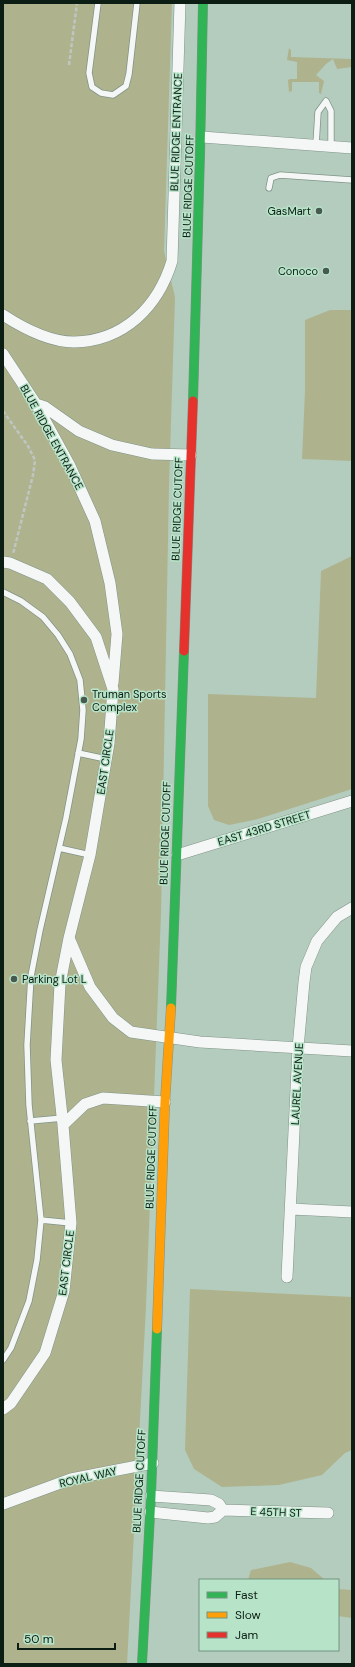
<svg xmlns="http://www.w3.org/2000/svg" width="355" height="1667" font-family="'DM Sans',sans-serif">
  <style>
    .green { fill: #aeb38d }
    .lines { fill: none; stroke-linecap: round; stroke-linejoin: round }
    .lane-casing { stroke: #809388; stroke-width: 7 }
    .street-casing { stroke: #809388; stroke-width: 12 }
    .fast-casing { stroke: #809388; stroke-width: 10 }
    .slow-casing { stroke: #809388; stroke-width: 10 }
    .jam-casing { stroke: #809388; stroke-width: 10 }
    .path { stroke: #bfc6c2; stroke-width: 2.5; stroke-dasharray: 4 2; stroke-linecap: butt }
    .lane { stroke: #f4f7f5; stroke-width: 5.5 }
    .street { stroke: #f4f7f5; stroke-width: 11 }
    .fast { stroke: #30b455; stroke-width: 9 }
    .slow { stroke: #ff9f0a; stroke-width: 9 }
    .jam { stroke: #e5322d; stroke-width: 9 }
    .poi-dot { fill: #475a50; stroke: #b7e4c8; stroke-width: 1.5 }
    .labels { text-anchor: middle; stroke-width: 3; stroke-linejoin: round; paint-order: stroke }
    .street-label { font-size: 11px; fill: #0c1d14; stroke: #b7e4c8 }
    .poi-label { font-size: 11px; fill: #0c1d14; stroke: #b7e4c8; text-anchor: end }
  </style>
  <rect width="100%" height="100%" fill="#b4ccbe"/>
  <!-- green -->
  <path class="green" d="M3,3H172L164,251L175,297L169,486L161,914L146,1307L127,1664H3Z
    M289,48L291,50V57L352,59V67L337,69L333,59L326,64L316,75L324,81L321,94L319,93V82H292V91L289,92L288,80L290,79H297V62L287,60Z
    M330,310H352V461L302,459L305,391V320Z
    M352,556V789L258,819L229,825L214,820L208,806V694L316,698L321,571Z
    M190,1289L352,1297V1450L345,1453L322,1475L279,1485L222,1487L194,1469L185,1450Z
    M290,1562L311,1568L325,1580H248L251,1570Z
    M338,1589L352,1590V1618L338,1616Z"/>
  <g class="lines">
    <!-- lane casing -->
    <g class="lane-casing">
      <path id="lane" d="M98,3L89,73L92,87L101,93L113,95L126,86L129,74L137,3
        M316,145L318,112L326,101L331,111V146
        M269,188L271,178L280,175L352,180
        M3,592L21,601L43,617L58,635L70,654L80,680L83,710L81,739L66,818L40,930L31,976L27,1045L29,1105L41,1220L37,1260L29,1301L11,1348L3,1360
        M78,753L106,759
        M59,848L90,855
        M30,1121L63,1118
        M41,1220L71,1223"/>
    </g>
    <!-- street casing -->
    <g class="street-casing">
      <path id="street" d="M202,137L352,148
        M3,315C23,328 50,342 74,342C124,341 158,307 172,261L180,3
        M3,354L36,404L70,466L95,521L110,583L117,634L113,683
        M36,404L45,407L79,431L112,445L152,454L191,455
        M3,562L10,563L47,579L70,602L96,637L113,689L109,743L90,855L69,938L60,984L56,1060L63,1125L71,1223L64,1291L45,1353L11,1403L3,1409
        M177,855L352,801
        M69,938L90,987L113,1018L131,1032L200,1042L352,1051
        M63,1125L85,1104L103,1098L165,1102
        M291,1209L352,1212
        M287,1277L298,1048L304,982L306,967L317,941L337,917L352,908
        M3,1504L71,1479L153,1463
        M223,1510L328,1513
        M150,1512L208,1518L215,1517L223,1510L219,1504L211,1500L151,1496"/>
    </g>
    <!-- fast casing -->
    <g class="fast-casing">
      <path id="fast" d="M193,401L200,154L203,3
        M171,1008L184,651
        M142,1664L151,1496L157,1329"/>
    </g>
    <!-- slow casing -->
    <g class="slow-casing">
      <path id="slow" d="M157,1329L165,1102L171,1008"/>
    </g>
    <!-- jam casing -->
    <g class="jam-casing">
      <path id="jam" d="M184,651L193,401"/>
    </g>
    <!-- path -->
    <path class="path" d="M69,65L77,3
      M3,411L28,446L35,460L33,475L13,554"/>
    <!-- lane -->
    <use href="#lane" class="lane"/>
    <!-- street -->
    <use href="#street" class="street"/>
    <!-- fast -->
    <use href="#fast" class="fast"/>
    <!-- slow -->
    <use href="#slow" class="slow"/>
    <!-- jam -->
    <use href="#jam" class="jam"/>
  </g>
  <!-- markers -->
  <g class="poi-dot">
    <circle cx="319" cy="211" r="4"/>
    <circle cx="326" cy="271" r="4"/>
    <circle cx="84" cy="700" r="4"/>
    <circle cx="14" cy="979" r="4"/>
  </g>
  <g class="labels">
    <!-- street labels -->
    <g class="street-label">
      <text transform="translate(176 132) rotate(-88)" y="4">BLUE RIDGE ENTRANCE</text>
      <text transform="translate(188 186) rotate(-88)" y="4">BLUE RIDGE CUTOFF</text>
      <text transform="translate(52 437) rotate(61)" y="4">BLUE RIDGE ENTRANCE</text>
      <text transform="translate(177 509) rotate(-88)" y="4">BLUE RIDGE CUTOFF</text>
      <text transform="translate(105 762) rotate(-82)" y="4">EAST CIRCLE</text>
      <text transform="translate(264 828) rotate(-17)" y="4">EAST 43RD STREET</text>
      <text transform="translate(165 833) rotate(-88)" y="4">BLUE RIDGE CUTOFF</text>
      <text transform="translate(297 1084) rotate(-87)" y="4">LAUREL AVENUE</text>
      <text transform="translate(151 1157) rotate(-88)" y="4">BLUE RIDGE CUTOFF</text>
      <text transform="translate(66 1263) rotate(-83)" y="4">EAST CIRCLE</text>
      <text transform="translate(88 1477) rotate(-13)" y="4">ROYAL WAY</text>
      <text transform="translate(139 1481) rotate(-87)" y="4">BLUE RIDGE CUTOFF</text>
      <text transform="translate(276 1512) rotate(2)" y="4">E 45TH ST</text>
    </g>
    <!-- poi labels -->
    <g class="poi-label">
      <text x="311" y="215">GasMart</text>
      <text x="318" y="275">Conoco</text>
      <text x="92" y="698" text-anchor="start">Truman Sports<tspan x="92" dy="13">Complex</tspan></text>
      <text x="22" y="983" text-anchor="start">Parking Lot L</text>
    </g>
  </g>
  <!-- border -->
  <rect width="355" height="1667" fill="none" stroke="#0c1d14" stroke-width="8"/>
  <!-- legend -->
  <rect x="199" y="1579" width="140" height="72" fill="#b7e4c8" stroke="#739480"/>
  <rect x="207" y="1592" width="20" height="6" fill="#30b455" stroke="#739480"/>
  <text x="235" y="1599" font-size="12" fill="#0c1d14">Fast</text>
  <rect x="207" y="1612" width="20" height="6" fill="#ff9f0a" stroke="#739480"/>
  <text x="235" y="1619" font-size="12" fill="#0c1d14">Slow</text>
  <rect x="207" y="1632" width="20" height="6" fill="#e5322d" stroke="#739480"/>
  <text x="235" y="1639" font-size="12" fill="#0c1d14">Jam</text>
  <!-- scale -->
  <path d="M18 1643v6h97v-6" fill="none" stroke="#0c1d14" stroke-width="2"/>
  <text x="24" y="1643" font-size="12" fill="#0c1d14" stroke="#b7e4c8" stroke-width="3" paint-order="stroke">50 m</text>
</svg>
